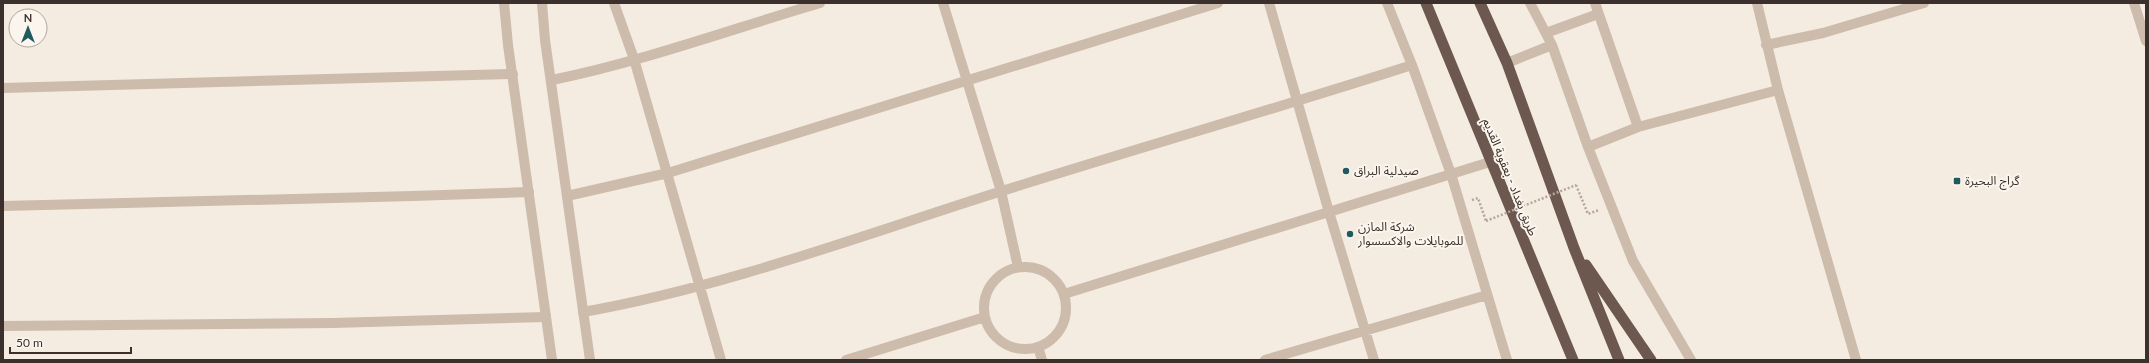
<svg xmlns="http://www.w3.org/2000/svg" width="2149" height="363" font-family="Lato,'Noto Sans Arabic',sans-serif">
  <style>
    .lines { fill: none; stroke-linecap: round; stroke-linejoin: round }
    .path { stroke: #b9a596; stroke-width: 2.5; stroke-dasharray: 2 2; stroke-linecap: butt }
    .minor { stroke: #cdbbac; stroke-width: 10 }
    .tertiary { stroke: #cdbbac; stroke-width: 10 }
    .trunk { stroke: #6c584f; stroke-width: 11 }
    .path-bridge { stroke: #b9a596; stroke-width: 2.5; stroke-dasharray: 2 2; stroke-linecap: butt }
    .poi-dot { fill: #1f5a5e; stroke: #fbf5ee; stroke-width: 1.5 }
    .labels { text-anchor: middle; stroke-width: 4; stroke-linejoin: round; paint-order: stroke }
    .poi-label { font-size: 12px; fill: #3b302b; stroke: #fbf5ee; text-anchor: start }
    .street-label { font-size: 12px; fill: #3b302b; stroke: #fbf5ee }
  </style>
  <rect width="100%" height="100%" fill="#f4ebe1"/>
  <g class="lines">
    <!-- path -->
    <path class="path" d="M1576,185L1588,214L1599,210
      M1472,200L1478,198L1486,221"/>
    <!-- minor -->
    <path class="minor" d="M614,3L634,59L721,360
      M943,3L1001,191L1018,267
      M1269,3L1329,212L1374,360
      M1387,3L1412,65L1451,174L1507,360
      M1530,3L1552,45L1588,147L1638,127
      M1595,3L1638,127L1778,90
      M1757,3L1778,90L1856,360
      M2134,3L2146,41
      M1546,33L1598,14
      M1766,45L1823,33L1924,3
      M1507,63L1552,45
      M552,80C641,62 732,29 820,3
      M3,88L513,74
      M1588,147L1633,261L1691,360
      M567,196L668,173L1218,3
      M3,206L413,196L529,192
      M984 308a41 41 0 1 1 82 0a41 41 0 1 1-82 0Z
      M1064,294L1490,162
      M583,312C719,288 849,240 980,198C1124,152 1269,111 1412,65
      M3,326L333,323L546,317
      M1038,347L1042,360
      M846,360L985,317
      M1265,360L1487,295"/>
    <!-- tertiary -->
    <path class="tertiary" d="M504,3L508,45L552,360
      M542,3L545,40L590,360"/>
    <!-- trunk -->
    <path class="trunk" d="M1426,3L1573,360
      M1480,3L1507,63L1574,248L1619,360
      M1586,265L1651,360"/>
    <!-- path-bridge -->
    <path class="path-bridge" d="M1486,221L1576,185"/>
  </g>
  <!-- markers -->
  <g class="poi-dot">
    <circle cx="1346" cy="171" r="4"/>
    <rect x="1953" y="177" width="8" height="8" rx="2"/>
    <circle cx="1350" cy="234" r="4"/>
  </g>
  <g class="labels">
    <!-- poi labels -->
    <g class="poi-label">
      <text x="1354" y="175">صيدلية البراق</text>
      <text x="1965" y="185">گراج البحيرة</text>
      <text x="1358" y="231">شركة المازن<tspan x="1358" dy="14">للموبايلات والاكسسوار</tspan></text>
    </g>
    <!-- street labels -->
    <g class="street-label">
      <text transform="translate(1510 177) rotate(68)" y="4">طريق بغداد - بعقوبة القديم</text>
    </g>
  </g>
  <!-- border -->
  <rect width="2149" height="363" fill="none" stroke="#3b302b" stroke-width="8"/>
  <!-- north arrow -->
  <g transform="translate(28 28)"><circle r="19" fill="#fbf5ee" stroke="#aea6a0"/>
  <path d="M0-3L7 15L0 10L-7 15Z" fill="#1f5a5e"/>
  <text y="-6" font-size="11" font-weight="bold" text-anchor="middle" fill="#3b302b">N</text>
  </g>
  <!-- scale -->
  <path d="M10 347v6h121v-6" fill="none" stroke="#3b302b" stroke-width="2"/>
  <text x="16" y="347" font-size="12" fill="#3b302b" stroke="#fbf5ee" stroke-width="3" paint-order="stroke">50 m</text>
</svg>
